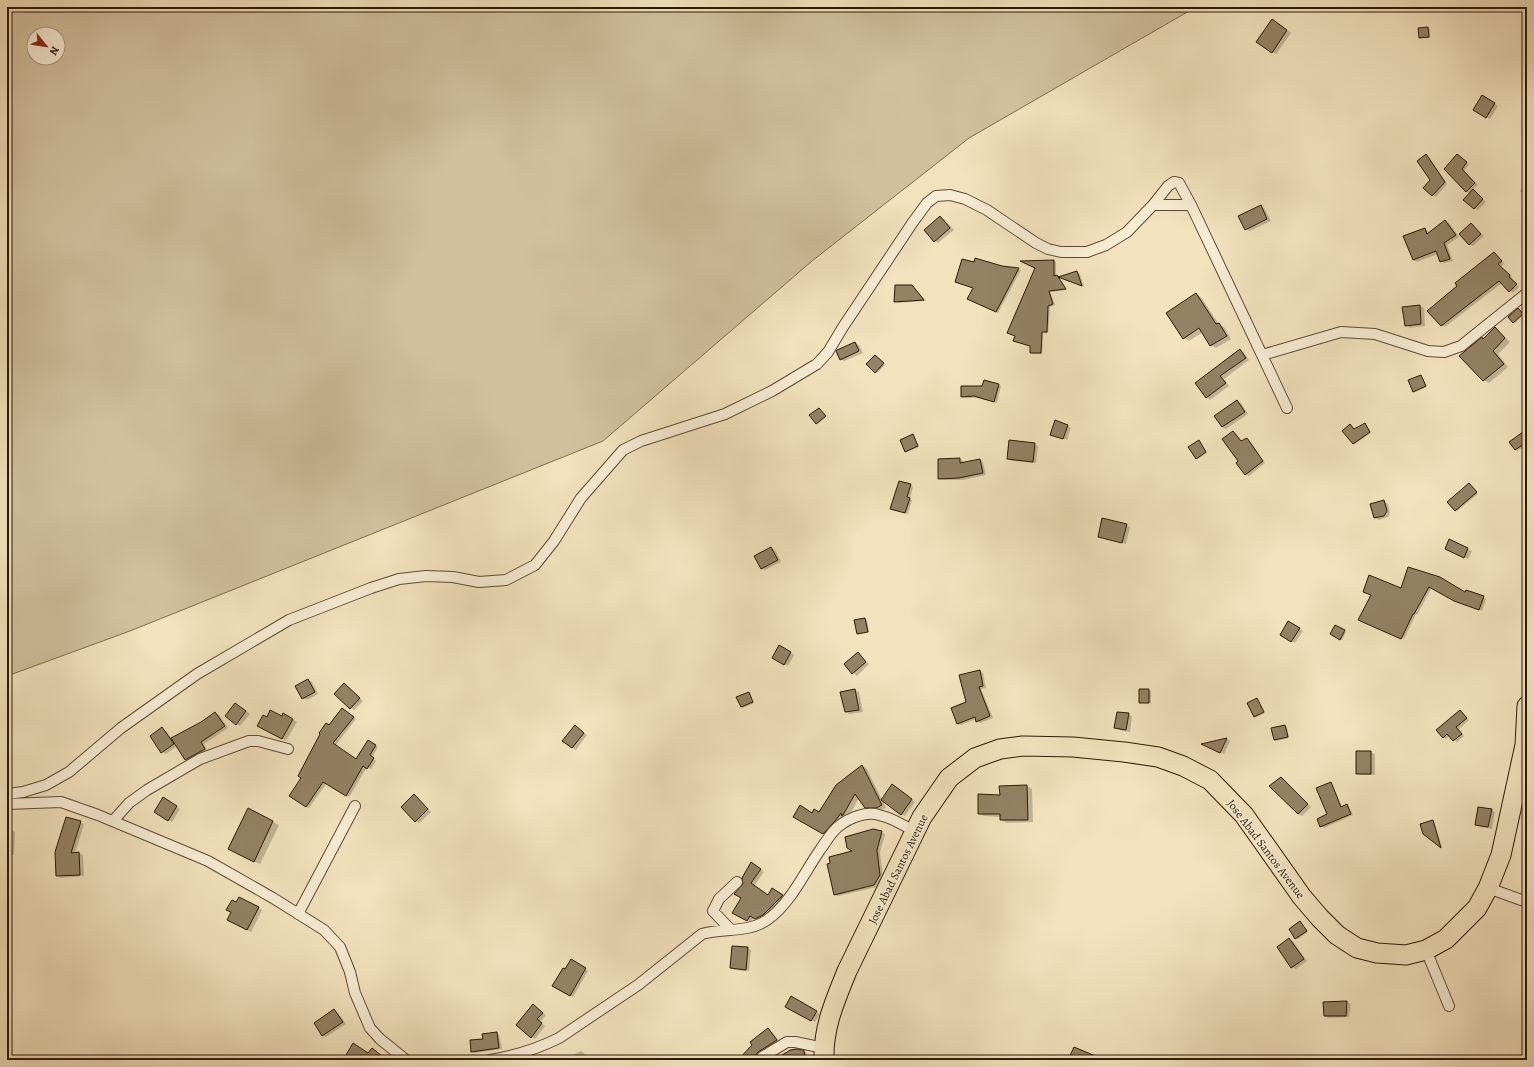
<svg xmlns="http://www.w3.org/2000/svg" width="1534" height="1067" font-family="Alegreya,serif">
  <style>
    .green { fill: #d1c09e; stroke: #806c52; fill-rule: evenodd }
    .shadow { fill: #0003 }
    .building { fill: #948265; stroke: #2e1905 }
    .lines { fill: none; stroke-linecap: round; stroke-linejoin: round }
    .street-casing { stroke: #5f4b33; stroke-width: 12 }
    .highway-casing { stroke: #2e1905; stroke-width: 21 }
    .street { stroke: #f7ecd4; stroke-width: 10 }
    .highway { stroke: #f2e2bd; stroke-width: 19 }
    .labels { text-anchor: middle; stroke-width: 3; stroke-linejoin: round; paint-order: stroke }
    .street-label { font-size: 12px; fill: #2e1905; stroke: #f7ecd4 }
  </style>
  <rect width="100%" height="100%" fill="#f2e2bd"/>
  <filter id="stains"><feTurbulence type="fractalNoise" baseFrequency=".005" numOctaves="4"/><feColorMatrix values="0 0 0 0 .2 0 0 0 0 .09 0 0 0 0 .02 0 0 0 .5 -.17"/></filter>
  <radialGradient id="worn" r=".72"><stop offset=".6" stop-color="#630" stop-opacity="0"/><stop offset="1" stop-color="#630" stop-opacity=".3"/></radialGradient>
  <!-- green -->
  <path class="green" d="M7,7H1196L969,138L812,261L603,441L130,631L7,676ZM34,34H58V58H34Z"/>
  <!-- shadow -->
  <path class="shadow" d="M1276,23L1291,33L1276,54L1273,52Z
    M1419,28L1430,29V38H1420Z
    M1483,96L1498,106L1490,119L1475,110Z
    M1426,155L1429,157L1447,184L1436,197L1424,188L1431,180Z
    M1457,155L1469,164L1464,171L1478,185L1472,190L1486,202L1478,210L1474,208L1471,194L1466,191Z
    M1527,183V197L1520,191Z
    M1260,206L1264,208L1271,221L1250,231L1246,229Z
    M940,217L944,219L954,230L938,243L935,241Z
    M1445,221L1449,223L1459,237L1447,245L1453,261L1444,263L1441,261L1438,254L1417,262L1413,260L1425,229L1428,231L1429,234Z
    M1471,224L1484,236L1473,246L1469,244Z
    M1497,256L1504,263L1501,267L1513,278L1511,279L1519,287L1513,293L1502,283L1445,327L1441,325Z
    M1054,261L1056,262V276L1059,278L1067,290L1050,292L1055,305L1050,307L1048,333H1043L1042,354H1033L1031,353Z
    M1002,267L1021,270L998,313L969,299Z
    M1076,272L1080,274L1084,287L1063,279Z
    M912,286L915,288L926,301L898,303L895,302Z
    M1196,294L1201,297L1219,324L1224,327L1231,339L1216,348L1210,345L1203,332L1189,341L1184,338Z
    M1420,306L1424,308L1425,326L1410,328L1406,325Z
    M1520,311L1523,315L1515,323L1513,322Z
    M1495,329L1500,332L1510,342L1498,354L1508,367L1489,383L1484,380V339Z
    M855,343L859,345L863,353L844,361L840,359Z
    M1240,350L1243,352L1249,360L1224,379L1229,386L1210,400L1207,397L1221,363Z
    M877,357L885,365L877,373L876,372Z
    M1421,376L1427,387L1415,392L1414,391Z
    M998,385L1001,386L997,403L977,398H965L962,396L983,387Z
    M1237,401L1241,403L1248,414L1226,429L1222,427Z
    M820,410L826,417L818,424L817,423Z
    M1365,424L1371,433L1355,444L1353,443L1350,425L1355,430Z
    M1067,426L1071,428L1067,440L1055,436Z
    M1233,432L1236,434L1242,442L1247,439L1250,441L1265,463L1249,476L1246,474L1240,462Z
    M913,435L919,447L907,452L906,451Z
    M1199,442L1207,453L1198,459L1196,458Z
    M1527,442V444L1517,451L1515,450Z
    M1034,444L1038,446L1036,463L1012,461L1008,459Z
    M960,459L964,462V463L980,460L983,462L986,475L963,480H943L939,478V460Z
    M910,485L913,487L910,499L912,500L908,514L894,510Z
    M1470,485L1478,494L1457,511L1449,502Z
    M1384,501L1388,504L1390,513L1388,517L1379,520L1375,518Z
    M1126,525L1130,527L1126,544L1099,537Z
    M1450,541L1472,551L1468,559L1450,550Z
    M771,548L775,550L781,562L765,570L761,568Z
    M1408,569L1466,593L1483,597L1486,599L1482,611L1458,602L1432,587L1417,615L1416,614L1404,639L1362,621L1402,589Z
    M865,619L867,620L869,632L859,634L857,633Z
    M1289,622L1303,631L1295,643L1281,635Z
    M1336,626L1346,632L1342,640L1331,634Z
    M779,647L794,655L788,666L773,658Z
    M858,654L869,664L857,676L845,665Z
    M979,671L983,673L986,688L981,689L993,718L980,723L976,719L961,725L958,724Z
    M308,680L312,682L318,694L307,700L303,698Z
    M345,684L363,701L354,710L351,708Z
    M855,690L859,692L863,712L849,714L846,712Z
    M1140,690L1151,691V703L1140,702Z
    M749,693L754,703L743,708L741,707Z
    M1257,699L1265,713L1256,717H1255Z
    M239,706L250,714L240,726L237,724Z
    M345,711L356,719L335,746L357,760L369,742L378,747L372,758L376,761L371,769L367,767L349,797L327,783L309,808L290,796L303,777L329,726Z
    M1460,711L1469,720L1459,729L1464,736L1457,742L1450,736L1446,739L1443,737Z
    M215,713L219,715L228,728L204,744L208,752L190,762L186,759L177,746L166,754L162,752V729L166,731L172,739L201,723Z
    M284,714L297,722L286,741L258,726L267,719L282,717Z
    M1128,714L1132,716L1130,732L1119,730L1115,728Z
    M575,726L587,735L576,750L572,748Z
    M1285,726L1287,727L1289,738L1276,741L1274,740Z
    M1227,739L1230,741L1224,754L1204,744Z
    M1371,752L1375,754V775H1361L1357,773Z
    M862,766L867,769L886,808L881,810H870L866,807L859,798L848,818L828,836L794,817L819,813Z
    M1281,778L1311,807L1302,816L1298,814Z
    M1330,783L1333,785L1342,808L1347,805L1349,807L1353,815L1324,828L1321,826L1328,815Z
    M893,785L915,802L905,816L901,814Z
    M1027,786L1032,789L1033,822L1007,823L1001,820V817L984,816L979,813L1001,796Z
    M414,795L431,812L419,823L416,821Z
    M163,799L180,809L172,822L155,812Z
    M248,809L279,825L260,864L235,852Z
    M1491,810L1495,812L1492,829L1480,827L1476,825Z
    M67,818L84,824L75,853H79L83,855L84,876L61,878L57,875Z
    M1432,821L1434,822L1442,847L1424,834Z
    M7,830H11L15,832L14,855H7Z
    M873,830L885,834L880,852L883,877L877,887L838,896L834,894L855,852Z
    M755,865L764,872L754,886L769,896L773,890L785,898L767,916L759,920L754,917L751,922L734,913L743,898L744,885Z
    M239,898L262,910L251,932L228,920Z
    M1300,922L1308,932L1298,939L1296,938Z
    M1289,939L1293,941L1307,961L1296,969L1292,967Z
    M747,948L751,950L749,971L735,970L731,968Z
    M571,961L588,971L573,997L554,986Z
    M792,998L820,1014L815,1022L786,1007Z
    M1347,1002L1351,1004L1349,1017L1328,1018L1325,1016Z
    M536,1008L546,1015L540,1022L545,1026L535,1039L532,1037Z
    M334,1011L338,1013L346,1024L326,1037L322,1035Z
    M768,1029L771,1031L780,1042L759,1060H741Z
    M496,1033L499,1035L502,1049L475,1053L472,1052L484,1040Z
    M581,1051L584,1053L587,1060H563Z
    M803,1051L807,1053V1060H771L785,1052L787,1053Z"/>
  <!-- building -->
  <path class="building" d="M1272,19L1287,30L1272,53L1256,42Z
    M1428,27L1429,37L1419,38L1418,28Z
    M1482,95L1495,103L1486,118L1473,110Z
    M1426,154L1445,182L1432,196L1423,188L1430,180L1417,161Z
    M1457,154L1467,162L1462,169L1475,183L1466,192L1444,169Z
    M1473,189L1483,199L1474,209L1463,200Z
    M1261,205L1267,219L1245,230L1238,216Z
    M940,216L950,228L934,242L924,230Z
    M1445,220L1456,235L1444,243L1450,259L1440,262L1436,251L1413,260L1403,236L1425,228L1427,234Z
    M1471,223L1481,234L1469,245L1459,234Z
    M1494,252L1502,261L1498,264L1510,275L1509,277L1517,284L1509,292L1499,281L1441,326L1427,311L1457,286L1455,283Z
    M975,258L1002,266L1019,268L996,312L967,299L973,288L955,282L962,259L974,262Z
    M1054,260V276L1057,275L1066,289L1049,291L1053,304L1048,306L1047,332H1042L1041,353H1030V346L1013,341L1015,336L1007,333L1035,268L1020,261Z
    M1077,271L1082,286L1058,277Z
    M895,285H912L924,300L894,302Z
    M1196,293L1216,324L1219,323L1227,336L1210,346L1199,328L1183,339L1166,313Z
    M1420,305L1421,324L1405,326L1402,307Z
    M1518,308L1523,314L1513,323L1508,317Z
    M1495,327L1505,338L1493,351L1504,364L1483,381L1459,356L1482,337L1483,339Z
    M855,342L859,351L840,360L836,351L837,350Z
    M1240,349L1246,358L1220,376L1226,383L1206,398L1195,383Z
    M875,355L884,363L875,373L866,364Z
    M1421,375L1426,386L1413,392L1408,380Z
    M984,380L999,384L994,402L974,396L961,397V386H982Z
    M1237,400L1245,412L1222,427L1214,416Z
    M819,408L826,416L816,424L809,415Z
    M1055,420L1068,425L1063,439L1050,435Z
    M1365,423L1370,432L1353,444L1342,431L1350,424L1354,429Z
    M1527,429V442L1515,450L1509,442Z
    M1233,431L1241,441L1247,438L1263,461L1245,475L1236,463L1238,461L1222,439Z
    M913,434L918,446L905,452L900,440Z
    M1009,440L1035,443L1033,462L1007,459Z
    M1199,440L1206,452L1196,459L1188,447Z
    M960,458V463L980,459L983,473L959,478L938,479V459Z
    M899,481L911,484L907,497L910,498L905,513L890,509Z
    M1469,483L1477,492L1455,511L1447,502Z
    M1384,500L1387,511L1384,516L1374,518L1370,504Z
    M1102,518L1127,524L1122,543L1098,537Z
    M1449,539L1468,548L1464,558L1445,549Z
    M771,547L778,560L761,569L754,556Z
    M1408,567L1440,577L1465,592L1466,590L1484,596L1479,610L1454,601L1429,587L1414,614H1413L1401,639L1358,620L1371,595L1363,592L1369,575L1401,588Z
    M865,618L868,632L857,634L854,620Z
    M1288,621L1300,628L1291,642L1280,635Z
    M1335,625L1345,630L1340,640L1330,634Z
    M779,645L791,652L784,665L772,658Z
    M858,652L866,662L852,674L844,664Z
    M980,670L983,686L979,687L990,716L976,722L975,717L957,724L951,708L966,702L959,675Z
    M308,679L315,692L302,699L295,686Z
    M344,683L360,698L350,709L334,694Z
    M855,689L859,710L845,712L840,692Z
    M1139,689H1149V703H1139Z
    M749,692L753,702L741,707L736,697Z
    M1257,698L1264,712L1254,717L1247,703Z
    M235,703L246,711L236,725L225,716Z
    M342,708L354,717L333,743L356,759L368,740L376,745L370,755L374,758L367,769L363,766L346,796L323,782L306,807L289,796L301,778L298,776L320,734L319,733L326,723L329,725Z
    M270,710L282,716L283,713L293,719L282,739L257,726L263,715L267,717Z
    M1460,710L1467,718L1456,727L1462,734L1453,741L1447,734L1443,738L1436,730Z
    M215,712L225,726L201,742L205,749L185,760L171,738L201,722Z
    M1117,712L1129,713L1126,730L1114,728Z
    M575,725L584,733L572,748L562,741Z
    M1285,725L1288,737L1274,740L1271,728Z
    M162,727L174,744L161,753L150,736Z
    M1227,738L1220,753L1201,744Z
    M1356,751H1371V774H1356Z
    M862,765L882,805L876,808H865L855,794L843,815L842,816L841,813L836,820L823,834L793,817L800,805L812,813L814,809L819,812L836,785Z
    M1281,777L1308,804L1298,814L1269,786Z
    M1331,782L1341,807L1347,804L1351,814L1320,827L1317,819L1327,814L1316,788Z
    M892,784L912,799L901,815L881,800Z
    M1027,785L1028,820H1000V814H978V794L1000,795L999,786Z
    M414,794L428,809L415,822L401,807Z
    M163,797L177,806L168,821L154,812Z
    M1478,807L1492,809L1488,827L1475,825Z
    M248,808L273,821L254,862L228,849Z
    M66,817L81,821L71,853L79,852L80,875L56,876L55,852Z
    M1433,820L1441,848L1423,834L1420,824Z
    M873,829L882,831L877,850L880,875L874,885L834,895L827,864L830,863L829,857L852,851L847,848L845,837Z
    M751,862L761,869L751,883L768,895L772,888L783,895L763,915L755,919L750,916L747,921L732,913L741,898L734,894L743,884L742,878Z
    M239,897L259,907L247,930L227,920L231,912L226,910L232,900L236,902Z
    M1300,921L1307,931L1295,939L1289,929Z
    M1289,938L1304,959L1291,968L1277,947Z
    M732,946L748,947L746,970L730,968Z
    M571,959L586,968L570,996L552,986L563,968L565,969Z
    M791,996L817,1011L811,1021L785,1007Z
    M1347,1001L1346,1016H1324L1323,1002Z
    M533,1004L543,1013L537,1019L542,1023L531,1038L516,1025Z
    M334,1009L343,1022L322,1036L314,1023Z
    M768,1028L777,1040L758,1052L752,1060H738L752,1045L750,1042Z
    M497,1032L499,1048L471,1052L470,1040L483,1039L482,1034Z
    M353,1043L368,1053L372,1048L387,1060H343Z
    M1074,1047L1105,1060H1068Z
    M797,1049L804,1050L805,1060H775L790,1050Z"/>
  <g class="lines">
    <!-- street casing -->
    <g class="street-casing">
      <path id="street" d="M1153,205H1191
        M1262,355L1341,332L1375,334L1428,351L1444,352L1461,346L1527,293
        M7,794L23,792L46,785L69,772L121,728L197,674L289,620L371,588L399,579L426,576L453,577L479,582L506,580L535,565L554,541L581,498L623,450L641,441L725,414L772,391L817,364L828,352L843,327L913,222L927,203L936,196L950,195L965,199L987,210L1036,243L1048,249L1061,252H1087L1106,245L1127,232L1153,205L1168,186L1174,182L1179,183L1191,205L1287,408
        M7,804L61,802L98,815L208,861L273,898L324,930L340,947L350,972L355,993L370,1028L380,1039L406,1060
        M113,821L129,803L147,790L200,759L249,741H258L288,749
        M1488,888L1527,902
        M298,914L355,806
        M730,929L713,911L719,899L737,882
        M1426,950L1449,1006
        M762,1057L787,1042H795L824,1048
        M490,1060C514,1056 537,1049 559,1038L638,985L702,934C722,928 749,933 767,920C791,903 804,873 820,850C826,842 831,832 839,826C849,818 866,811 879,815C892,818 904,825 915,832"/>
    </g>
    <!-- highway casing -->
    <g class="highway-casing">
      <path id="highway" d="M824,1060C823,1027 835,1001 847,971L922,817L949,778L975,758L1000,749L1023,746L1073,747L1124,752L1158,757L1183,766L1210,780L1244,815L1302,897L1320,918L1337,935L1357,948L1377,953L1406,955L1426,950L1446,939L1477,908L1488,888L1501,855L1525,745L1527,706"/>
    </g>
    <!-- street -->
    <use href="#street" class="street"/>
    <!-- highway -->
    <use href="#highway" class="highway"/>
  </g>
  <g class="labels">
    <!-- street labels -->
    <g class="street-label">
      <text transform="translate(1266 849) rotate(53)" y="4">Jose Abad Santos Avenue</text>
      <text transform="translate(898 869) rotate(-64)" y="4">Jose Abad Santos Avenue</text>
    </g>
  </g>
  <!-- margin -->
  <rect width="1534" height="1067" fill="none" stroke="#f2e2bd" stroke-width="24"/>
  <rect x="8" y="8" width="1518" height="1051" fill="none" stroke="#2e1905" stroke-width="2"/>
  <rect x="12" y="12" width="1510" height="1043" fill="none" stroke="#2e1905"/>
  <!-- north arrow -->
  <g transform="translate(46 46) rotate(120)"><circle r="19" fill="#f7ecd4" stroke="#a79881"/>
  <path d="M0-3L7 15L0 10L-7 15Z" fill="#8f2418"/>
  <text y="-6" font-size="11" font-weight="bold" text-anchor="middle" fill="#2e1905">N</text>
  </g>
  <rect width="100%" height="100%" filter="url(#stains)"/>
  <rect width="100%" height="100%" fill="url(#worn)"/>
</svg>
